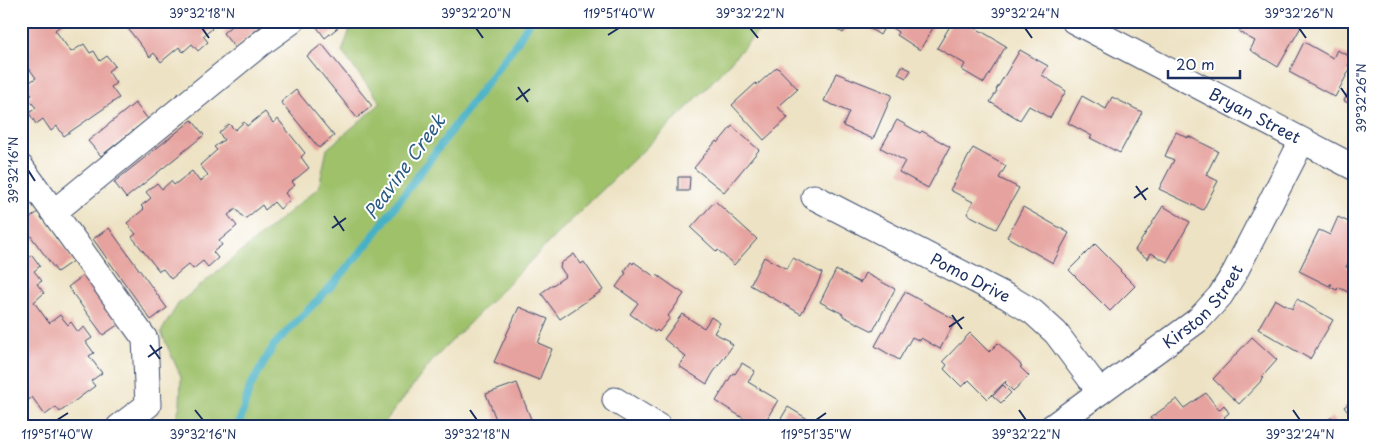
<svg xmlns="http://www.w3.org/2000/svg" width="1376" height="448" font-family="'Playpen Sans',sans-serif">
  <style>
    .green { fill: #9ec16b; stroke: #5c7864 }
    .lines { fill: none; stroke-linecap: round; stroke-linejoin: round }
    .stream { stroke: #47b1c5; stroke-width: 8 }
    .building { fill: #e6a29e }
    .minor-casing { stroke: #3a4a6d; stroke-width: 27 }
    .minor { stroke: #fff; stroke-width: 25 }
    .ticks { fill: none; stroke: #1b2f5e; stroke-width: 2 }
    .labels { text-anchor: middle; stroke-width: 4; stroke-linejoin: round; paint-order: stroke }
    .street-label { font-size: 16px; fill: #1b2f5e; stroke: #fff }
    .water-label { font-size: 18px; font-style: italic; fill: #2a5c82; stroke: #fff }
    .neatline { fill: none; stroke: #1b2f5e; stroke-width: 2 }
    .ticks-label { font-size: 12px; text-anchor: middle; fill: #1b2f5e }
  </style>
  <rect width="100%" height="100%" fill="#fff"/>
  <filter id="ink" filterUnits="userSpaceOnUse"><feTurbulence type="fractalNoise" baseFrequency=".02" numOctaves="2"/><feDisplacementMap in="SourceGraphic" scale="10" xChannelSelector="R" yChannelSelector="G"/><feConvolveMatrix kernelMatrix="1 2 1 2 8 2 1 2 1" color-interpolation-filters="sRGB"/></filter>
  <filter id="wash" filterUnits="userSpaceOnUse"><feTurbulence type="fractalNoise" baseFrequency=".0096" numOctaves="4" result="noise"/><feDisplacementMap in="SourceGraphic" scale="20" xChannelSelector="R" yChannelSelector="G"/><feGaussianBlur stdDeviation="1.12" result="paint"/><feColorMatrix in="noise" values="0 0 0 0 0 0 0 0 0 0 0 0 0 0 0 0 0 1.4 0 .05"/><feComposite in="paint" operator="in"/></filter>
  <g filter="url(#wash)">
    <rect width="100%" height="100%" fill="#ede2c3"/>
    <!-- green -->
    <path class="green" d="M357,21H768L700,95L556,235L433,360L381,427H173L180,405L181,377L161,332L178,304L319,187L327,149L381,103L342,52L350,29Z"/>
    <g class="lines">
      <!-- stream -->
      <path class="stream" d="M238,427L250,387L274,345L337,280L368,243L517,42L530,21"/>
    </g>
    <g id="blocks">
      <!-- building -->
      <path class="building" d="M21,21H67L55,30L71,52L84,44L90,53L94,51L100,61L107,56L115,66L108,71L116,83L111,87L119,98L64,136L57,126L51,131L43,119L36,124L29,113L36,108L28,98L32,95L25,85L36,78L21,57Z
        M122,21H214L209,25L212,29L203,36L208,42L198,51L192,44L183,52L179,47L161,62L154,53L150,57Z
        M237,21H265L266,22L235,48L223,33Z
        M315,21H346L325,38L313,22Z
        M824,21H851L843,33Z
        M858,21H937L920,50L897,35L898,32L886,24L880,35Z
        M953,21H964L1006,46L984,83L962,70L965,64L937,48Z
        M1213,21H1227L1224,27Z
        M1238,21H1291L1301,27L1278,67L1250,50L1255,41L1239,32L1244,24Z
        M1304,42L1333,58L1337,50L1353,58L1348,66L1351,67L1335,97L1289,72Z
        M322,44L372,106L357,118L307,56Z
        M1020,50L1048,66L1042,75L1066,91L1050,118L1029,106L1020,120L990,102L997,91L996,90Z
        M902,66L911,70L906,78L898,74Z
        M777,67L798,89L778,107L788,118L764,140L732,105L756,83L757,85Z
        M836,73L892,95L873,139L843,126L849,112L824,101Z
        M1355,79V106L1344,101Z
        M296,90L334,136L319,148L281,102Z
        M1082,96L1106,109L1112,97L1142,112L1120,153L1090,138L1092,136L1068,123Z
        M135,103L148,119L101,156L88,141Z
        M265,112L273,123L278,119L305,153L301,157L309,168L292,182L295,185L285,193L290,200L280,209L274,202L265,210L262,205L245,219L236,209L228,215L237,226L219,241L222,245L213,252L218,258L208,267L203,261L193,269L189,264L171,279L163,269L159,271L132,237L136,234L127,223L144,209L141,206L151,198L146,192L157,183L162,189L171,181L174,185L192,171L200,182L208,175L200,165L217,150L214,147L224,140L219,133L229,124L235,130L244,122L247,126Z
        M192,120L204,135L126,198L114,182Z
        M897,120L920,133L922,131L950,147L928,188L899,172L905,161L881,148Z
        M732,126L759,150L724,192L694,168L716,141L718,143Z
        M1176,132L1188,138V136L1218,151L1206,175L1218,181L1203,210L1159,189L1174,160L1165,156Z
        M973,148L1006,166L999,178L1019,188L996,229L967,214L973,202L950,190Z
        M678,177H690L689,191H678Z
        M715,201L757,239L734,265L718,250L717,252L691,228Z
        M1163,206L1190,222L1167,262L1151,253L1148,259L1135,250Z
        M1023,207L1069,233L1053,263L1007,237Z
        M38,212L73,261L57,272L22,224Z
        M1338,217L1355,225V250L1346,267L1355,271V289L1352,294L1338,287L1337,290L1330,287L1332,284H1330L1329,286L1299,271L1319,230L1330,235Z
        M109,228L167,308L151,320L93,239Z
        M1095,244L1121,270L1120,271L1135,286L1110,311L1069,270Z
        M21,253L26,260L32,255L40,266L34,271L42,281L37,284L44,293L34,302L49,323L60,315L68,325L71,322L78,332L84,327L92,338L86,342L94,353L89,356L102,373L91,381L95,386L60,412L56,407L45,415L32,397L29,400L21,390Z
        M574,254L581,264L584,262L603,290L560,319L541,293L566,276L560,267L561,265L560,264Z
        M764,257L787,269L793,258L822,273L818,283L801,314L750,285Z
        M631,262L633,264L634,262L655,277L657,275L684,294L668,316L670,318L659,332L657,330L655,332L630,314L638,303L616,287L626,273L624,272Z
        M836,270L860,283L865,273L895,289L873,331L843,316V314L820,302Z
        M84,275L119,324L103,335L68,287Z
        M905,292L956,320L940,349L921,338L920,341L912,337L899,360L875,346Z
        M1275,299L1292,309L1297,299L1333,320L1310,359L1258,329Z
        M519,307L548,319L538,343L552,349L539,380L494,362Z
        M682,314L704,328L711,317L720,323L714,333L730,341L729,342L733,345L713,373L707,384L679,366L686,357L664,339Z
        M970,333L989,352L998,343L1022,366L1020,367L1029,376L1013,391L1005,383L1006,381L988,399L969,380L962,387L944,369L947,365L943,361Z
        M1252,337L1277,360L1262,377L1264,378L1239,404L1213,379Z
        M742,363L755,371L748,382L778,400L762,427H757L716,401L733,373L735,374Z
        M517,383L534,427H499L486,394Z
        M1003,385L1011,393L1001,403L993,396Z
        M1206,393L1219,410L1224,405L1229,413L1224,417L1226,419L1218,427H1157L1150,418L1177,399L1184,408Z
        M1355,399V421L1344,407Z
        M788,407L821,427H776Z
        M1332,417L1340,427H1318Z"/>
    </g>
  </g>
  <g filter="url(#ink)">
    <use href="#blocks" fill-opacity="0" stroke="#3a4a6d" stroke-width="1"/>
    <g class="lines">
      <!-- minor casing -->
      <g class="minor-casing">
        <g id="minor">
          <path id="s1" d="M1074,21L1355,168"/>
          <path d="M21,167L145,339L148,405L119,427"/>
          <path id="s2" d="M814,197L1008,297L1033,312L1056,333L1100,392"/>
          <path d="M54,212L260,44L292,21"/>
          <path d="M615,400L659,427"/>
          <path id="s3" d="M1052,427L1198,320L1220,296L1235,272L1302,141"/>
        </g>
      </g>
      <!-- minor -->
      <use href="#minor" class="minor"/>
    </g>
  </g>
  <!-- ticks -->
  <path class="ticks" d="M202,28L209,38M476,28L483,38M750,28L758,38M1025,28L1032,38M1299,28L1306,38M608,35L619,28M518,87L528,102M1341,88L1348,98M516,100L530,89M28,170L35,181M1136,186L1146,200M1134,198L1148,188M334,216L344,231M332,228L346,218M952,315L962,329M949,327L964,317M150,345L160,359M148,357L162,347M195,410L203,420M470,410L477,420M1019,410L1026,420M1293,410L1300,420M57,420L68,413M816,420L826,413"/>
  <g class="labels">
    <!-- street labels -->
    <g class="street-label">
      <text dy="6" stroke="none"><textPath href="#s1" startOffset="204">Bryan Street</textPath></text>
      <text dy="6" stroke="none"><textPath href="#s2" startOffset="176">Pomo Drive</textPath></text>
      <text dy="6" stroke="none"><textPath href="#s3" startOffset="194">Kirston Street</textPath></text>
    </g>
    <!-- water labels -->
    <g class="water-label">
      <text transform="translate(405 167) rotate(-54)" y="6">Peavine Creek</text>
    </g>
  </g>
  <!-- margin -->
  <rect width="1376" height="448" fill="none" stroke="#fff" stroke-width="55"/>
  <!-- scale -->
  <path d="M1168 70v8h72v-8" fill="none" stroke="#1b2f5e" stroke-width="2.5"/>
  <text x="1176" y="70" font-size="15" fill="#1b2f5e" stroke="#ffffff" stroke-width="4" paint-order="stroke">20 m</text>
  <rect x="28" y="28" width="1320" height="392" class="neatline"/>
  <g class="ticks-label">
    <text x="202" y="18">39°32'18"N</text>
    <text x="476" y="18">39°32'20"N</text>
    <text x="619" y="18">119°51'40"W</text>
    <text x="750" y="18">39°32'22"N</text>
    <text x="1025" y="18">39°32'24"N</text>
    <text x="1299" y="18">39°32'26"N</text>
    <text transform="translate(1362 98) rotate(-90)" y="4">39°32'26"N</text>
    <text transform="translate(14 170) rotate(-90)" y="4">39°32'16"N</text>
    <text x="57" y="439">119°51'40"W</text>
    <text x="203" y="439">39°32'16"N</text>
    <text x="477" y="439">39°32'18"N</text>
    <text x="816" y="439">119°51'35"W</text>
    <text x="1026" y="439">39°32'22"N</text>
    <text x="1300" y="439">39°32'24"N</text>
  </g>
</svg>
